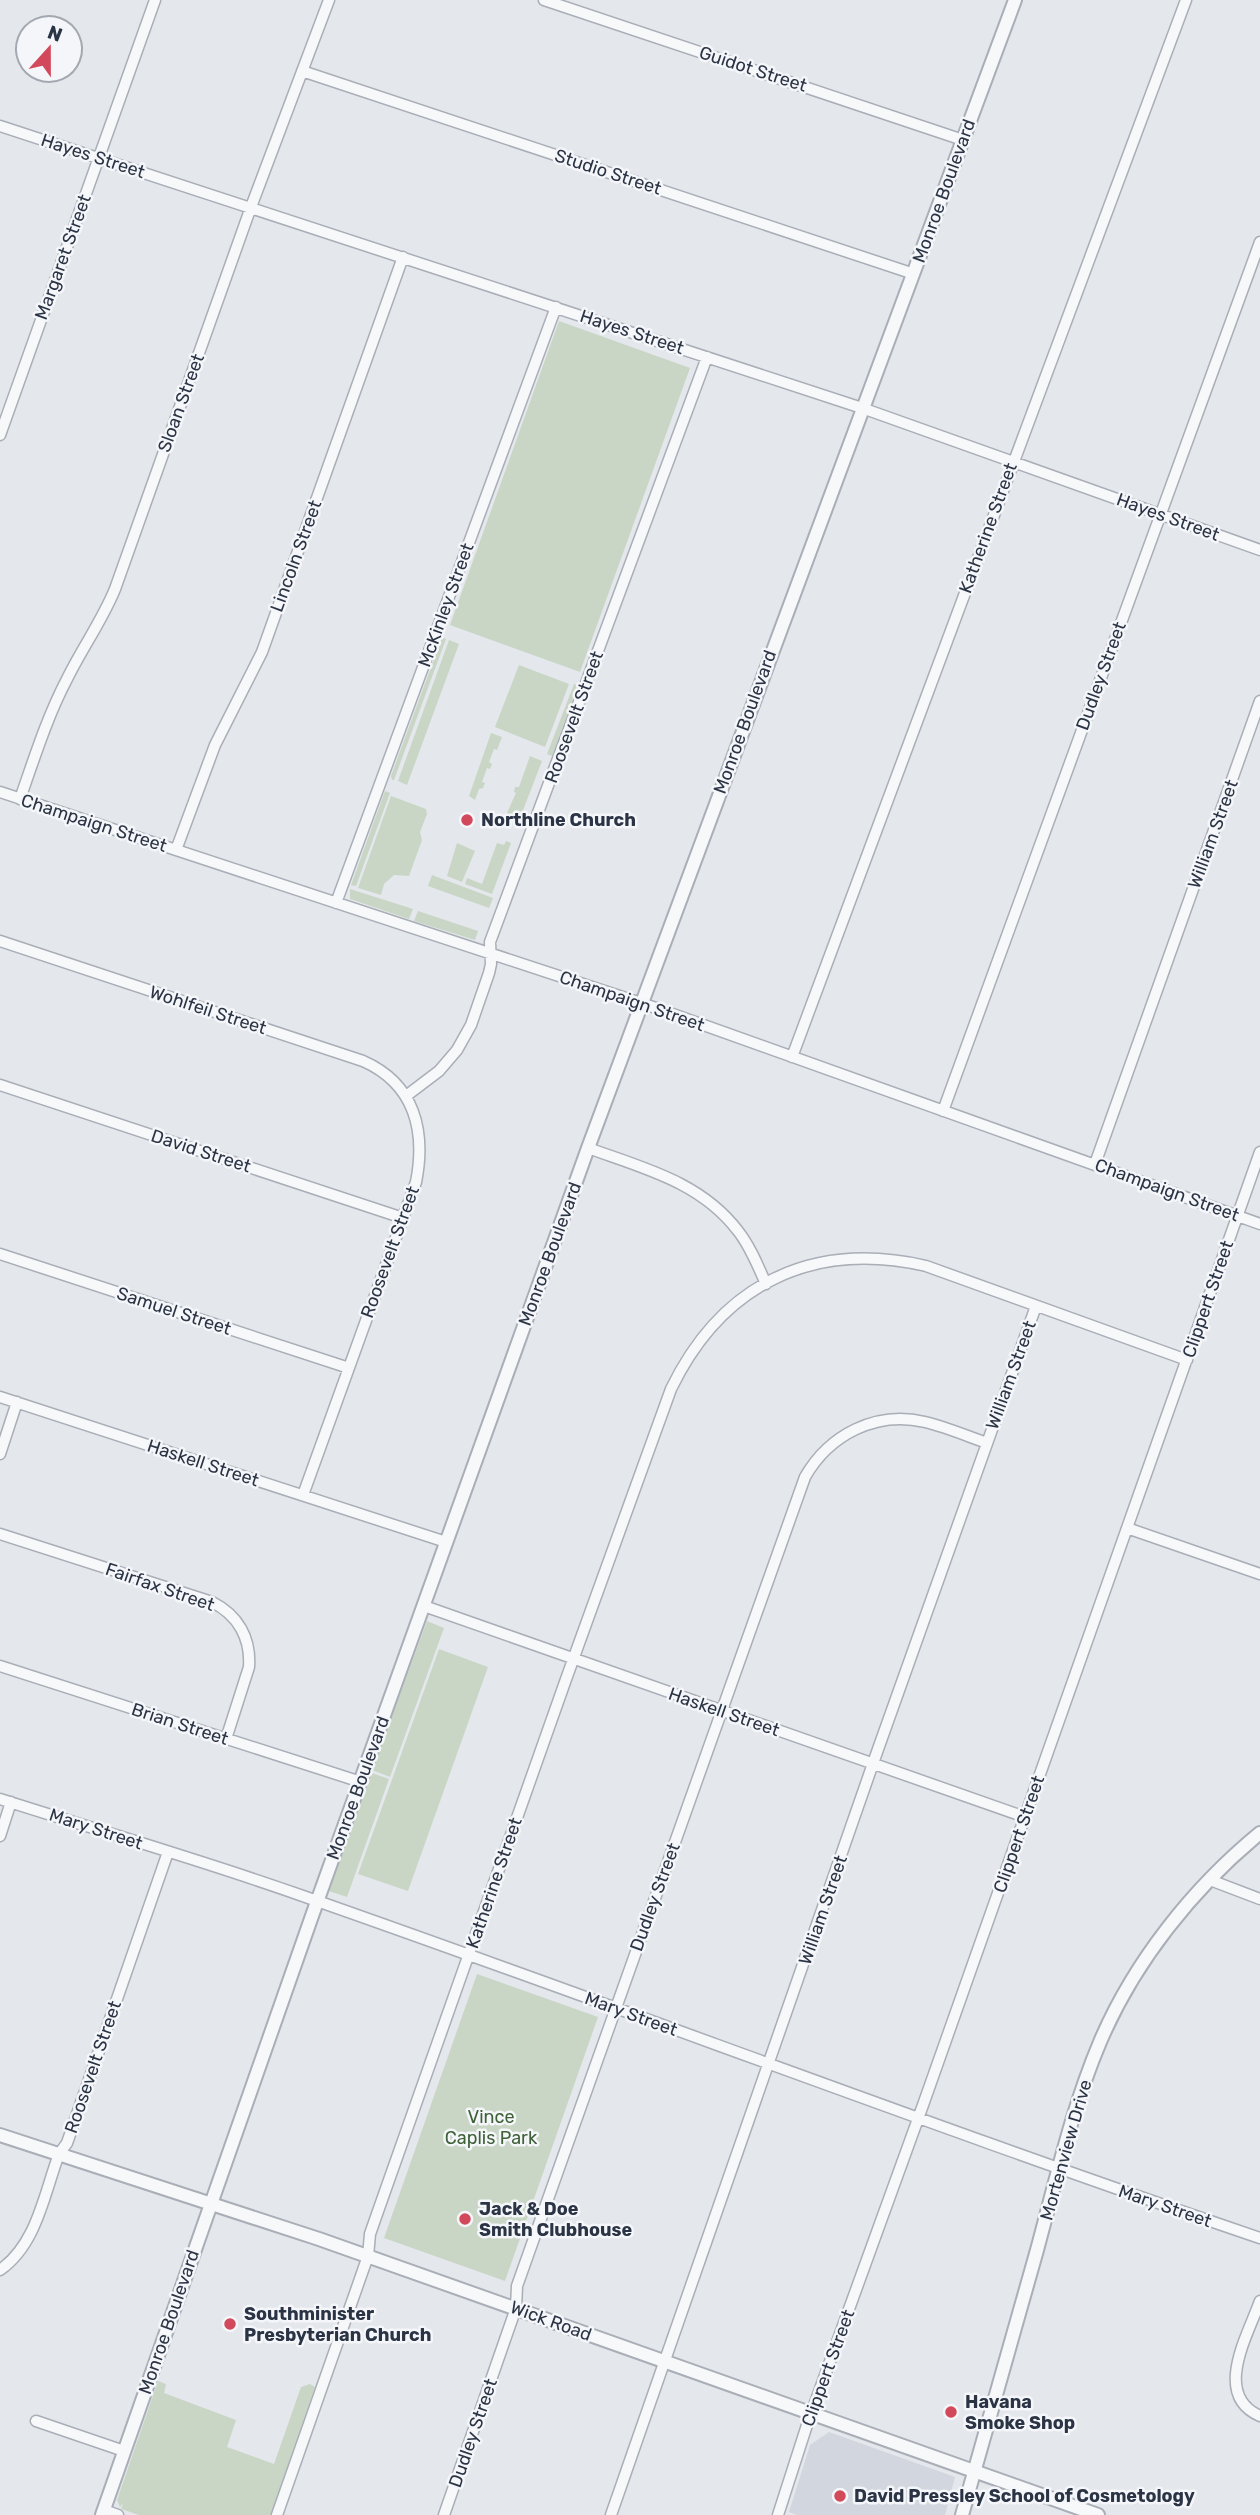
<svg xmlns="http://www.w3.org/2000/svg" width="1260" height="2515" font-family="Rubik,sans-serif">
  <style>
    .built { fill: #d2d6de }
    .green { fill: #c9d6c5 }
    .lines { fill: none; stroke-linecap: round; stroke-linejoin: round }
    .minor-casing { stroke: #a9aeb7; stroke-width: 13 }
    .tertiary-casing { stroke: #a9aeb7; stroke-width: 16 }
    .minor { stroke: #f7f8fa; stroke-width: 10 }
    .tertiary { stroke: #f7f8fa; stroke-width: 12 }
    .poi-dot { fill: #d1495b; stroke: #f4f6f9; stroke-width: 2.5 }
    .labels { text-anchor: middle; stroke-width: 5; stroke-linejoin: round; paint-order: stroke }
    .street-label { font-size: 18px; fill: #2b3445; stroke: #f4f6f9 }
    .poi-label { font-size: 18px; font-weight: bold; fill: #2b3445; stroke: #f4f6f9; text-anchor: start }
    .park-label { font-size: 18px; fill: #3f6138; stroke: #f4f6f9 }
  </style>
  <rect width="100%" height="100%" fill="#e4e7ec"/>
  <!-- built -->
  <path class="built" d="M829,2432L955,2477L945,2515H797L789,2512L810,2445Z"/>
  <!-- green -->
  <path class="green" d="M559,321L690,368L580,672L450,625Z
    M444,638L446,639L394,780H392L391,776L441,640Z
    M449,640L459,644L407,785L398,781Z
    M519,665L569,684L545,747L495,727Z
    M574,684L578,685L552,756L547,754Z
    M491,733L502,737L497,750L494,749L489,762L492,764L490,769L487,768L482,782L485,783L483,788L479,789L475,800L469,796Z
    M530,756L542,761L522,813L515,810L512,817L506,815L516,793L514,792L515,787H519Z
    M385,791L390,793L356,886L351,885Z
    M391,796L426,809L427,814L420,832L422,840L409,876L394,875L384,884L381,895L358,888Z
    M506,841L511,843L492,894L465,884L467,878L482,884L497,843L504,845Z
    M457,843L475,851L462,882L447,876Z
    M432,875L493,898L489,908L428,886Z
    M350,889L413,909L409,919L350,899Z
    M418,911L478,931L475,940L414,921Z
    M427,1621L444,1628L390,1777L372,1770Z
    M439,1649L488,1667L408,1891L358,1874Z
    M372,1773L389,1779L347,1897L329,1891Z
    M477,1974L598,2017L505,2281L384,2238Z
    M158,2381L166,2384L164,2393L236,2420L227,2447L274,2464L301,2387L310,2384L315,2387L271,2515H139L121,2509L123,2503L120,2507L117,2500Z"/>
  <g class="lines">
    <!-- minor casing -->
    <g class="minor-casing">
      <path id="minor" d="M544,0L963,140
        M302,71L914,274
        M0,126L862,408L1260,550
        M0,435L155,0
        M0,792L656,1008L1260,1224
        M20,799C34,759 47,717 67,679C82,648 102,621 115,589L251,207L329,0
        M176,850L215,745L262,652L403,257
        M336,903L556,307
        M0,941L363,1061C415,1084 426,1131 416,1182L303,1495
        M792,1057L1186,0
        M0,1085L403,1218
        M406,1096L439,1071L457,1050L471,1025L489,973L491,964L490,942L707,357
        M943,1111L1260,242
        M588,1148C643,1168 701,1182 738,1231C750,1246 758,1266 766,1284
        M1095,1164L1260,701
        M0,1254L349,1368
        M0,1397L446,1542
        M0,1454L17,1402
        M1127,1528L1260,1574
        M0,1534L212,1602C238,1615 251,1638 249,1667L226,1739
        M424,1606L1025,1817
        M0,1666L361,1782
        M0,1799C100,1831 201,1860 300,1895C621,2007 938,2129 1260,2238
        M0,1836L11,1802
        M1210,1880L1260,1899
        M0,2270C37,2244 44,2194 59,2154L67,2143L168,1852
        M1260,2301C1248,2335 1212,2395 1260,2416
        M36,2421L124,2451
        M104,2510L118,2515
        M277,2515L368,2256L370,2234L377,2214L565,1682L671,1389C722,1284 812,1240 926,1266L1187,1360
        M444,2515L516,2308L517,2286L805,1477C829,1435 876,1410 925,1422C946,1427 967,1436 987,1443
        M611,2515L877,1752L1036,1306
        M778,2515L807,2425L923,2105L1260,1152"/>
    </g>
    <!-- tertiary casing -->
    <g class="tertiary-casing">
      <path id="tertiary" d="M0,2135L319,2239L1098,2515
        M102,2515L313,1913L588,1148L1015,0
        M962,2515C987,2427 1012,2338 1037,2250C1056,2180 1072,2108 1100,2042C1134,1962 1193,1888 1260,1833"/>
    </g>
    <!-- minor -->
    <use href="#minor" class="minor"/>
    <!-- tertiary -->
    <use href="#tertiary" class="tertiary"/>
  </g>
  <!-- markers -->
  <g class="poi-dot">
    <circle cx="467" cy="820" r="7"/>
    <circle cx="465" cy="2219" r="7"/>
    <circle cx="230" cy="2324" r="7"/>
    <circle cx="951" cy="2412" r="7"/>
    <circle cx="840" cy="2496" r="7"/>
  </g>
  <g class="labels">
    <!-- street labels -->
    <g class="street-label">
      <text transform="translate(753 69) rotate(18)" y="6">Guidot Street</text>
      <text transform="translate(93 156) rotate(18)" y="6">Hayes Street</text>
      <text transform="translate(608 172) rotate(18)" y="6">Studio Street</text>
      <text transform="translate(944 191) rotate(-70)" y="6">Monroe Boulevard</text>
      <text transform="translate(63 257) rotate(-70)" y="6">Margaret Street</text>
      <text transform="translate(632 332) rotate(18)" y="6">Hayes Street</text>
      <text transform="translate(181 403) rotate(-70)" y="6">Sloan Street</text>
      <text transform="translate(1168 517) rotate(20)" y="6">Hayes Street</text>
      <text transform="translate(988 528) rotate(-70)" y="6">Katherine Street</text>
      <text transform="translate(296 556) rotate(-70)" y="6">Lincoln Street</text>
      <text transform="translate(446 605) rotate(-70)" y="6">McKinley Street</text>
      <text transform="translate(1101 676) rotate(-70)" y="6">Dudley Street</text>
      <text transform="translate(574 717) rotate(-70)" y="6">Roosevelt Street</text>
      <text transform="translate(745 722) rotate(-70)" y="6">Monroe Boulevard</text>
      <text transform="translate(94 823) rotate(18)" y="6">Champaign Street</text>
      <text transform="translate(1213 834) rotate(-70)" y="6">William Street</text>
      <text transform="translate(632 1001) rotate(19)" y="6">Champaign Street</text>
      <text transform="translate(208 1010) rotate(18)" y="6">Wohlfeil Street</text>
      <text transform="translate(201 1151) rotate(18)" y="6">David Street</text>
      <text transform="translate(1167 1190) rotate(20)" y="6">Champaign Street</text>
      <text transform="translate(390 1252) rotate(-70)" y="6">Roosevelt Street</text>
      <text transform="translate(550 1254) rotate(-70)" y="6">Monroe Boulevard</text>
      <text transform="translate(1208 1299) rotate(-71)" y="6">Clippert Street</text>
      <text transform="translate(174 1311) rotate(18)" y="6">Samuel Street</text>
      <text transform="translate(1011 1375) rotate(-70)" y="6">William Street</text>
      <text transform="translate(203 1463) rotate(18)" y="6">Haskell Street</text>
      <text transform="translate(160 1587) rotate(19)" y="6">Fairfax Street</text>
      <text transform="translate(724 1712) rotate(19)" y="6">Haskell Street</text>
      <text transform="translate(180 1724) rotate(18)" y="6">Brian Street</text>
      <text transform="translate(358 1788) rotate(-70)" y="6">Monroe Boulevard</text>
      <text transform="translate(96 1829) rotate(18)" y="6">Mary Street</text>
      <text transform="translate(1019 1834) rotate(-71)" y="6">Clippert Street</text>
      <text transform="translate(494 1883) rotate(-71)" y="6">Katherine Street</text>
      <text transform="translate(655 1897) rotate(-70)" y="6">Dudley Street</text>
      <text transform="translate(823 1910) rotate(-71)" y="6">William Street</text>
      <text transform="translate(631 2014) rotate(20)" y="6">Mary Street</text>
      <text transform="translate(93 2067) rotate(-71)" y="6">Roosevelt Street</text>
      <text transform="translate(1066 2150) rotate(-74)" y="6">Mortenview Drive</text>
      <text transform="translate(1165 2206) rotate(19)" y="6">Mary Street</text>
      <text transform="translate(551 2321) rotate(20)" y="6">Wick Road</text>
      <text transform="translate(169 2322) rotate(-71)" y="6">Monroe Boulevard</text>
      <text transform="translate(828 2368) rotate(-70)" y="6">Clippert Street</text>
      <text transform="translate(473 2433) rotate(-71)" y="6">Dudley Street</text>
    </g>
    <!-- poi labels -->
    <g class="poi-label">
      <text x="481" y="826">Northline Church</text>
      <text x="479" y="2215">Jack &amp; Doe<tspan x="479" dy="21">Smith Clubhouse</tspan></text>
      <text x="244" y="2320">Southminister<tspan x="244" dy="21">Presbyterian Church</tspan></text>
      <text x="965" y="2408">Havana<tspan x="965" dy="21">Smoke Shop</tspan></text>
      <text x="854" y="2502">David Pressley School of Cosmetology</text>
    </g>
    <!-- park labels -->
    <g class="park-label">
      <text x="491" y="2123">Vince<tspan x="491" dy="21">Caplis Park</tspan></text>
    </g>
  </g>
  <!-- north arrow -->
  <g transform="translate(49 49) rotate(21)"><circle r="33" fill="#f4f6f9" stroke="#a4a8b1" stroke-width="2"/>
  <path d="M0-5L12 26L0 18L-12 26Z" fill="#d1495b"/>
  <text y="-10" font-size="19" font-weight="bold" text-anchor="middle" fill="#2b3445">N</text>
  </g>
</svg>
